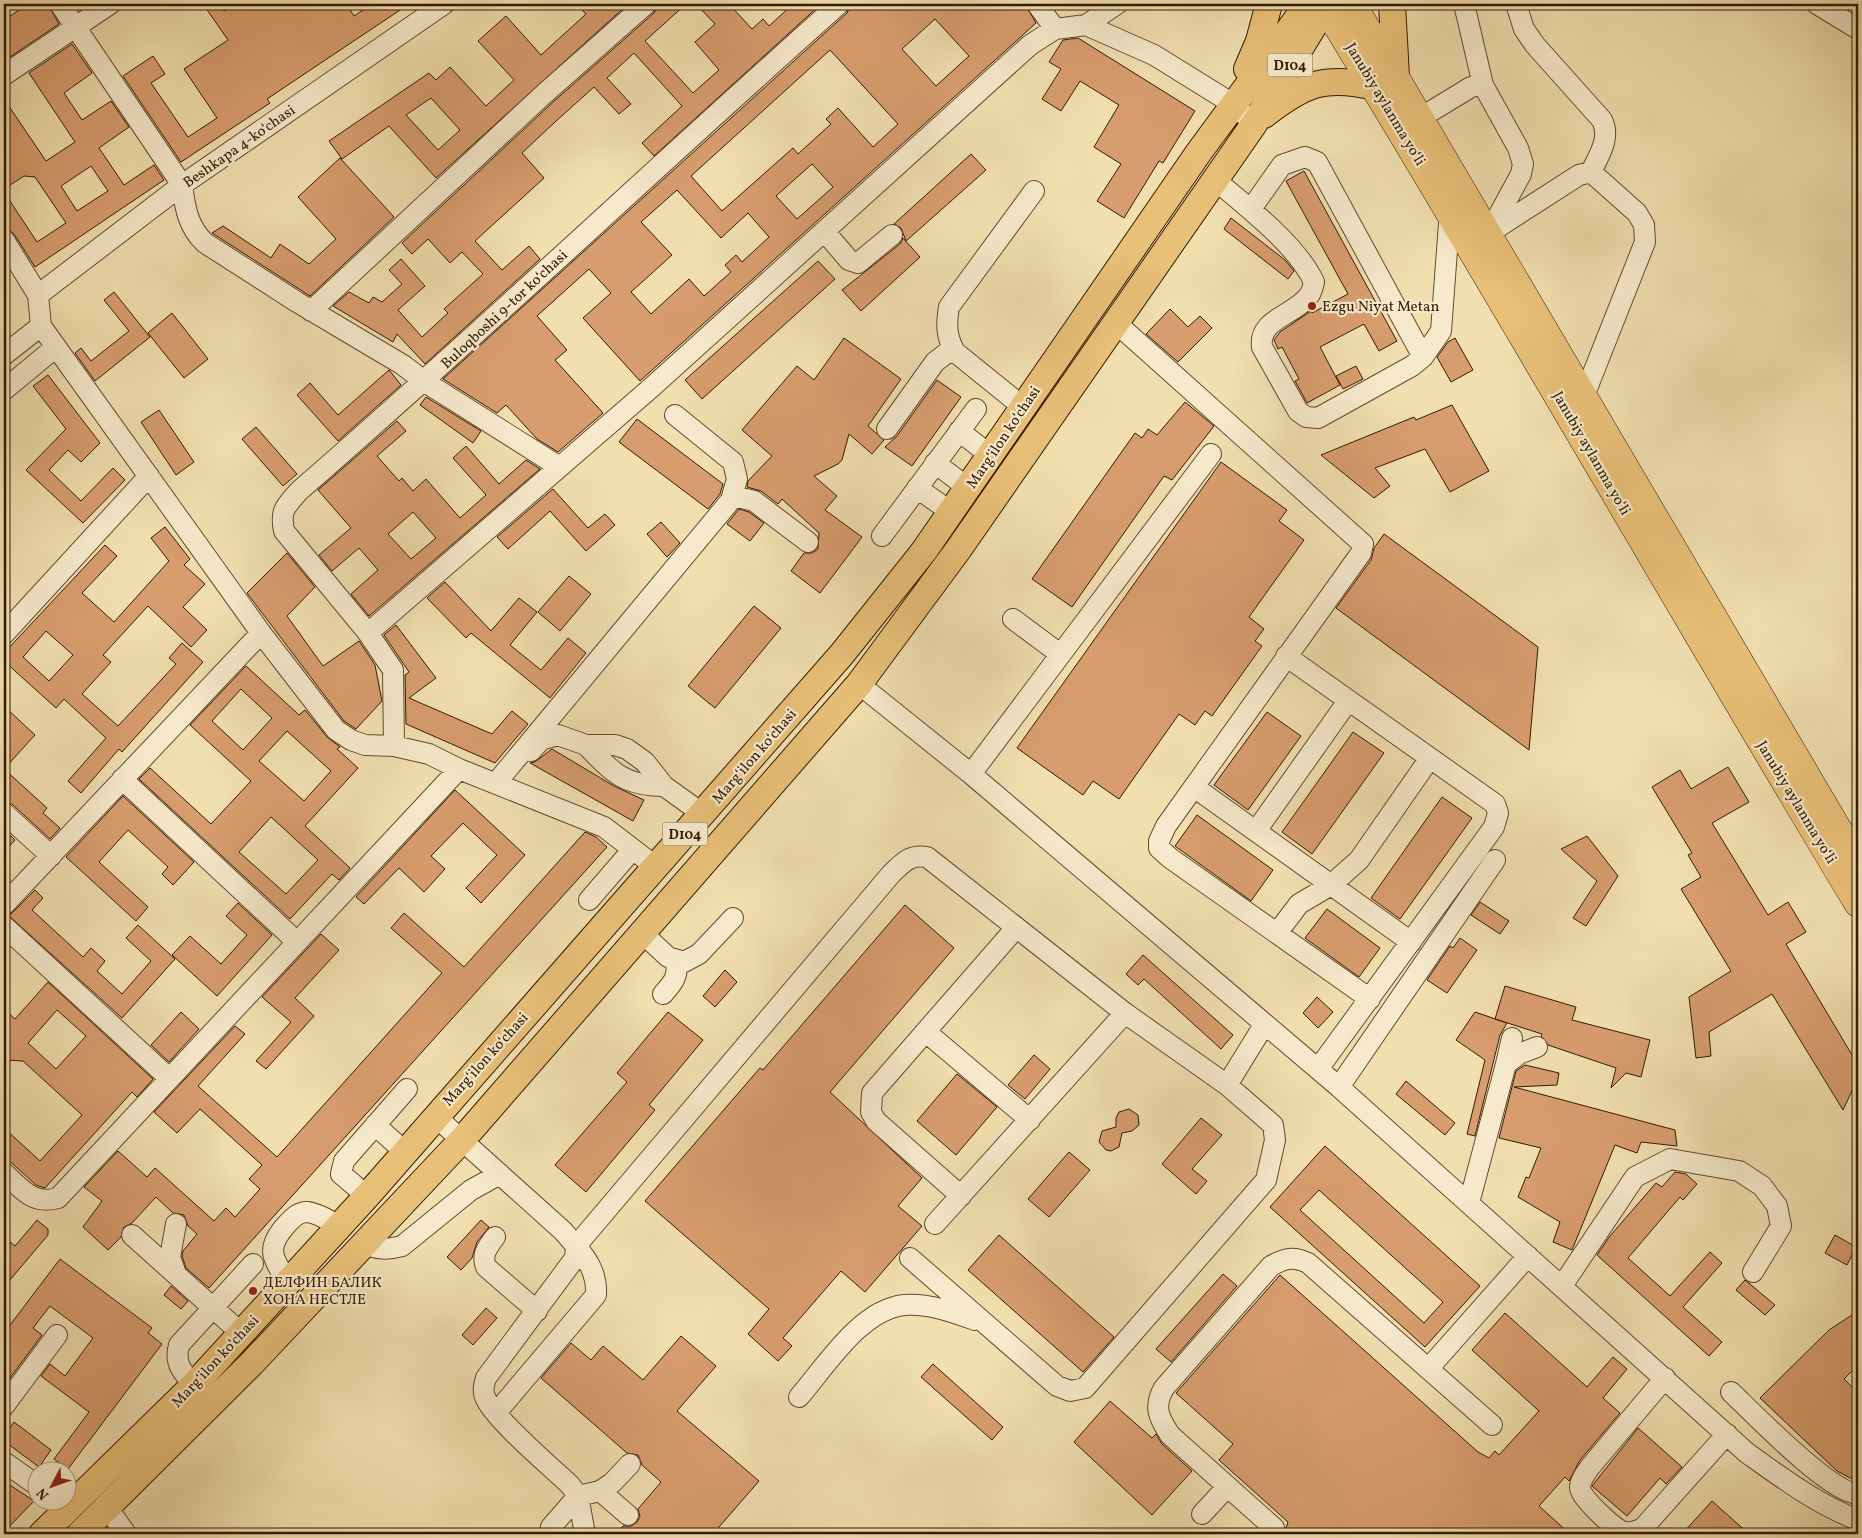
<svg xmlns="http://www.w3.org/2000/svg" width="1862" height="1538" font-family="Vollkorn,serif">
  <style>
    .building { fill: #d89d6f; stroke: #321a02; fill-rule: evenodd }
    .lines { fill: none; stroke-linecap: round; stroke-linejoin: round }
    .minor-casing { stroke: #624b2e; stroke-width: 22 }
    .major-casing { stroke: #321a02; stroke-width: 28 }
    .highway-casing { stroke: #321a02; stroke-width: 29 }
    .minor { stroke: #f7eacc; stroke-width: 20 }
    .major { stroke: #e9c078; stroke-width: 26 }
    .highway { stroke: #e9c078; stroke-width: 28 }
    .poi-dot { fill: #8f2418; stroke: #f7eacc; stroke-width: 2 }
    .labels { text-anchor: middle; stroke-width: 4.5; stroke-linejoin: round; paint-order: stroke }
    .shield { fill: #f7eacc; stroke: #6d583f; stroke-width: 1 }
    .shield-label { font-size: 14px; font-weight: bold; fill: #321a02 }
    .street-label { font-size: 15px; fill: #321a02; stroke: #f7eacc }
    .poi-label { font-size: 15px; fill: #321a02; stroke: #f7eacc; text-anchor: start }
  </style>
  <rect width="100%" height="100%" fill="#f2dfb0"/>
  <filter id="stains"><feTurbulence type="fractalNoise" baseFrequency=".004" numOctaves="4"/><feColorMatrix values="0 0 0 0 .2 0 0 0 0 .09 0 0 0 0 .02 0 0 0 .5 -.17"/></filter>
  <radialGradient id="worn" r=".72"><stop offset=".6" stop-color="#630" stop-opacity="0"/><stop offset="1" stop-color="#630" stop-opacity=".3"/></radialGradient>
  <!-- building -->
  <path class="building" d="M28,4H48L59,24L4,61V20Z
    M74,4H89L79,10Z
    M203,4H219L224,11L235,4H346L354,16L372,4H409L267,99L270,103L181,162L123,76L153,56L165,74L151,83L188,137L217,118L184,69L228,40Z
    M576,4H628L436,178L389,126L342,159L329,141L429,73L436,80L450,67L486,106L514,80L478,41L506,16L541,55L586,14ZM431,98L460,130L438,150L406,115Z
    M658,4H686L645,41L693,93L719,70L695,42L715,24L696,4H729L752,29L763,19L769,26L793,4H821L654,156L642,143L682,106L634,53L607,78L631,104L619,114L594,87L555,122L522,153L544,178L475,241L502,270L529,246L540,259L425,364L397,334L393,342L333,306L349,292L369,303L373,297L382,302L402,284L389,270L401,259L425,286L398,310L422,337L448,313L444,309L483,274L462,252L450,263L428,239L412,254L402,243L552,103L654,13Z
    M851,4H1025L1036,23L640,381L583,318L611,293L589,269L537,316L567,350L555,360L603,413L558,452L537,439L506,405L497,413L443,379L847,13ZM935,19L969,56L936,86L902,49ZM830,50L898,124L873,147L838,108L826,119L831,124L798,154L793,148L722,211L691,176ZM812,164L833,187L797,219L776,196ZM677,190L721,238L748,213L769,237L742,262L736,255L725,265L731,272L704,296L689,279L651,314L631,292L672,255L641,222Z
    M1078,38L1195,111L1163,163L1159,161L1124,218L1097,201L1121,164L1094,147L1119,105L1080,81L1061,111L1042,99L1061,69L1049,62L1063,40Z
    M72,44L92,73L64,93L82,120L111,101L129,127L99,148L124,185L154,165L164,180L35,267L14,234L4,226V192L37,242L66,223L35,177L24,176L4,189V142L9,139L4,130V99L46,161L75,142L29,73ZM91,166L108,191L77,211L61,186Z
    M971,154L986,170L906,241L901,228L894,224Z
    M340,158L394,217L310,296L212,233L223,226L271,258L280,244L309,264L336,239L298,197Z
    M1304,171L1397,341L1379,351L1364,324L1320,347L1340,385L1307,403L1295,381L1299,379L1282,347L1278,349L1274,340L1280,332L1311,311L1312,313L1348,294L1286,181Z
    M1231,218L1285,260L1294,271L1288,279L1224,229Z
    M903,238L920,257L861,311L842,290L900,244Z
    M818,261L835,279L702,399L685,380Z
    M114,292L150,337L95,381L75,353L81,348L91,361L129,331L104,300Z
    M1170,309L1188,327L1200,316L1212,328L1178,362L1146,334Z
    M172,313L208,359L184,378L148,333Z
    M844,338L901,379L868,426L884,440L872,454L849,434L842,460L838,464L814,476L837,496L825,510L862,537L820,593L791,571L804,553H812L818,549L819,533L782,499L778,504L761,491L747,487L748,481L772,456L742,430L797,366L814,380Z
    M1455,338L1473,370L1451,382L1437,357L1448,342Z
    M1356,366L1363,379L1343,389L1336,376Z
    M389,370L401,385L338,441L297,395L310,383L338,415Z
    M48,375L100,443L81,462L68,450L49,470L81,501L113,468L125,480L83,523L26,470L66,429L33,386Z
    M937,380L961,397L912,466L885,447L897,436Z
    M426,397L481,431L473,443L420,405Z
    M1185,402L1214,426L1172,480L1164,476L1072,607L1032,579L1135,433L1142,438L1148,429L1157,435Z
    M1452,405L1489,471L1450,492L1425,449L1375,468L1390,486L1374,498L1321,455L1414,417L1416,420Z
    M159,410L194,462L176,475L141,422Z
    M637,419L723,484L720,494L708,509L619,442Z
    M397,421L406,431L377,456L399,481L402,478L413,491L426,479L460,518L486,495L453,458L466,446L499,484L526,460L540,469L369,616L351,594L378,570L359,548L332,571L319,555L351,528L318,490ZM413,512L436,538L411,559L388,534Z
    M256,427L297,474L283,486L242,439Z
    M1221,462L1287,510L1279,521L1304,540L1249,617L1264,629L1255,641L1262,646L1212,716L1205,711L1195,725L1179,714L1119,799L1093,781L1083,795L1017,748Z
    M553,489L588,528L605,514L615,525L586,551L550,511L508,549L497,537Z
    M739,509L749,512L764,523L750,541L727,524Z
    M661,522L680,543L667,557L647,534Z
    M165,527L190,559L184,565L205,584L183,607L207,630L191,647L148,606L103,655L111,662L82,694L118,726L176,664L169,658L182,643L203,662L122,752L119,749L81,793L68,781L106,738L64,699L56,708L4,661V653L105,545L117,556L82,593L114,622L169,561L151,538ZM46,631L73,655L49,681L23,657Z
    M1384,534L1538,647L1529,750L1336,608L1371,560L1374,548Z
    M287,553L315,587L287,616L323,666L359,641L375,665L382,701L356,729L344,721L247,593Z
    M569,576L591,594L560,631L538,612Z
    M445,582L491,631L519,598L537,612L510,645L541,670L568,638L586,653L550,698L471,633L466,638L427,598Z
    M754,606L781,628L715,708L688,686Z
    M396,625L436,678L409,698L492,734L512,711L528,724L495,763L406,724L405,675L409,672L384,635Z
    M246,666L299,715L305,710L327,737L340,747L337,749L358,768L305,826L350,868L339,880L332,874L290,919L139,779L150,768L211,824L251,781L190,725ZM241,689L272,718L243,750L212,721ZM287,731L331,771L304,801L259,761ZM271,817L318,860L286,894L239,852Z
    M4,706L35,735L4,769L47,808L43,813L60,828L50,839L12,804L4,801V744L10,737L4,732Z
    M1267,712L1301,736L1248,810L1214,785Z
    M1353,732L1384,753L1312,854L1282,832Z
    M552,749L614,786L644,800L633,821L530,763L535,762Z
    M1728,767L1749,802L1712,823L1768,915L1788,902L1806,932L1786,944L1858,1065V1078L1843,1110L1772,994L1709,1032L1711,1056L1696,1058L1689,997L1731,971L1681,889L1701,877L1688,855L1692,853L1652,787L1680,770L1691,789Z
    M455,790L525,855L481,903L466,888L497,855L463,823L431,856L445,869L424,892L399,868L364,904L356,897Z
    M123,796L194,862L173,885L162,874L168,867L128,830L99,862L148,907L136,921L66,857Z
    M1442,797L1472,818L1400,919L1371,898Z
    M1197,815L1273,870L1251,901L1175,846Z
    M4,829L15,840L4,852Z
    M585,832L596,837L607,847L209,1288L186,1268L182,1256L183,1251L197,1234L188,1226L184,1215L173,1213L156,1197L132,1223L124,1227L121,1237L108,1250L83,1227L102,1201L84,1187L118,1151L147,1177L155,1168L214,1221L226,1208L235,1217L260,1189L249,1179L262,1165L200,1109L177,1133L154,1112L235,1026L245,1034L198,1086L277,1157L442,973L391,928L404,913L464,967Z
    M1587,836L1618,876L1586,926L1573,918L1597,881L1561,849Z
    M35,890L43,898L32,910L83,957L91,948L105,961L97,971L122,994L151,961L126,938L138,925L175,959L122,1018L9,916Z
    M1480,902L1509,921L1500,934L1471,915Z
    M238,903L272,935L217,996L172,955L190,936L221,964L247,935L226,916Z
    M905,905L954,948L830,1092L922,1178L898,1206L922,1226L865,1292L841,1271L783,1338L792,1346L778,1361L748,1334L769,1309L645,1201L760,1068L763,1070Z
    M1327,909L1380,948L1359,977L1305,938Z
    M321,934L339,950L295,998L314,1016L266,1069L256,1061L291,1022L262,997Z
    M1460,938L1477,950L1447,993L1427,980L1450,946L1453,948Z
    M1143,955L1233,1035L1221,1049L1144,979L1138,985L1126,974Z
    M725,970L737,982L715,1007L703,996Z
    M48,982L153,1079L137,1097L132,1092L45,1188L36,1185L4,1156V1128L40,1161L82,1115L23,1061L4,1060V1009L15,1019ZM57,1010L86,1036L56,1069L28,1043Z
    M1505,986L1576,1007L1572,1020L1650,1040L1641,1077L1626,1073L1611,1088L1616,1068L1548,1045L1541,1036L1542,1034L1495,1019Z
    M1317,997L1333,1012L1318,1028L1303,1013Z
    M181,1012L199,1029L169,1062L151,1045Z
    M668,1012L703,1040L649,1105L655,1110L586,1192L555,1165L627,1082L617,1073Z
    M1475,1012L1507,1023L1500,1035L1475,1136L1467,1134L1485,1060L1456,1040Z
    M1034,1055L1050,1069L1025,1099L1008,1085Z
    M1525,1065L1559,1073L1557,1085L1514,1087L1675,1130L1677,1146L1641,1142L1637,1153L1615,1145L1572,1250L1553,1242L1560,1222L1518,1197L1526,1177L1529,1178L1541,1148L1499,1138L1516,1071Z
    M957,1074L997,1107L956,1155L917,1121Z
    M1406,1081L1455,1123L1445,1135L1396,1094Z
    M1129,1109L1138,1115L1139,1125L1132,1131L1122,1133L1119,1147L1111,1151L1106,1150L1099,1142L1102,1131L1116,1127V1118L1119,1112Z
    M1201,1118L1222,1135L1192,1169L1207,1181L1196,1194L1162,1164Z
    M1325,1146L1480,1286L1425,1347L1270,1207ZM1319,1190L1443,1302L1424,1323L1300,1210Z
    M1069,1152L1090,1170L1049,1217L1028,1199Z
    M1675,1172L1686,1174L1697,1184L1683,1200L1680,1197L1628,1258L1670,1296L1710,1252L1722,1263L1683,1307L1722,1342L1709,1356L1597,1255L1610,1236L1656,1183L1662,1187Z
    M37,1220L48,1229V1235L4,1287V1237L15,1246Z
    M481,1220L489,1227L477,1242L472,1258L461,1270L447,1257Z
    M999,1235L1114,1337L1083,1372L968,1270Z
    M1835,1235L1856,1247L1847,1265L1825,1253Z
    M60,1259L152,1328L148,1333L162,1344L68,1469L54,1459L89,1412L41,1376L50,1364L65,1376L93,1338L50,1306L33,1328L42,1335L4,1386V1333Z
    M1223,1274L1237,1286L1171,1362L1156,1349Z
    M1280,1275L1478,1452L1489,1458L1495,1451L1499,1455L1539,1411L1472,1350L1505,1313L1587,1387L1613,1357L1627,1369L1603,1398L1620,1413L1580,1460L1569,1481L1565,1477L1539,1506L1570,1534H1284L1288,1522L1219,1460L1233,1444L1176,1393Z
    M1745,1280L1775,1305L1765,1315L1736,1290Z
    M171,1286L188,1301L181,1309L164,1295Z
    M486,1308L497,1318L473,1345L462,1335Z
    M1858,1311V1365L1844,1379L1858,1393V1482L1837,1471L1760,1398L1829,1330Z
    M681,1336L716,1366L677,1411L759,1481L713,1534H616L623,1526H631L637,1522L640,1517L638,1509L661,1482L642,1465L638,1455L627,1453L541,1378L571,1343L591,1360L603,1346L643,1380Z
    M933,1364L1003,1427L992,1440L921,1377Z
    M1110,1401L1152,1438L1156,1434L1162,1444L1192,1471L1152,1515L1074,1442Z
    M14,1422L51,1450L39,1467L4,1441V1436Z
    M1638,1428L1682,1467L1666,1484L1660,1478L1627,1516L1592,1486Z
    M4,1481L34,1501L4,1532Z
    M1712,1501L1749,1534H1682Z"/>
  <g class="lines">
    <!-- minor casing -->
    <g class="minor-casing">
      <path id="minor" d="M60,4L182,185C185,208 188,227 205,243L297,302L403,365L425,382L558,466
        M1037,4L1055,29
        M1464,4L1483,85L1518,148L1523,164L1521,174L1490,231
        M1516,4L1524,29L1535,45L1602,120C1611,138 1599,155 1591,172
        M1817,4L1858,29
        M1086,25L1117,4
        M4,75L110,4
        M1420,118L1471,87L1483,85
        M1214,179C1246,206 1297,245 1314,282C1313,286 1312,291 1310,294C1297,315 1258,318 1262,347L1298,411L1306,417L1318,418L1412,366L1423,357L1441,331L1450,210
        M1251,209L1282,165L1305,157L1317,162L1423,357
        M825,232L849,260L858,263L892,235
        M1489,233L1579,175L1591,172L1637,213L1644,225L1645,242L1584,396
        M4,240L38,295L41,326L261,633L336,730L351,740L365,745L394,746L429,754L459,769L604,827L656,867
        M38,295L182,185L444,4
        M311,311L544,94L646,4
        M1115,322L1363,544L1361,553L1166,826L1159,841V848L1170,858L1370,999
        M4,355L41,326
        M4,390L56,347
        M1023,407L955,352C946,336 946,325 949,307L1034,191
        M887,429L935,362L948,352H955
        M959,431L990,455
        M935,463L968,488
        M917,488L951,512
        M731,500L738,497L754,501L808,542
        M882,536L976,409
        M1013,619L1060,654
        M368,633L652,387L1030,45L1055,29L1086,25L1154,55L1233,104L1243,114
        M4,634L149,476
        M1286,656L1495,804L1498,813L1494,827L1318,1069
        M859,684L971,774L1339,1087L1747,1453C1782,1478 1818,1505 1858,1520
        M586,745C612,772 624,786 664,786
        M394,746L393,670L368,633L284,531C280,510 285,507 299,491C482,332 658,165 839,4
        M531,751L541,740L558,735L586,745H615L627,749L645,762L664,786L703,814
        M971,774L1211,454
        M122,779L297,942
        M496,783L731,500L737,479L733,462L675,415
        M1194,787L1411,942
        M4,813L51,856
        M1256,831L1348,701
        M589,900L633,849
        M4,905L261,633
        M4,926L169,1078
        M642,933L668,957L684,962L699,954L733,918
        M1277,933L1299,904L1331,885L1359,860L1430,758
        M663,994C673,983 680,975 675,960
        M926,1032L1030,1120
        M1506,1064L1512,1038
        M1339,1087L1495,860
        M435,1116L563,1231L576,1246L575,1258L486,1378C484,1384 482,1391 485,1397C493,1418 551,1467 570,1485L578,1496L585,1534
        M375,1125L405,1152
        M4,1173C22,1189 32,1205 58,1198L459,769
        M367,1196L341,1174L344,1161L407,1089
        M961,1196L876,1121L871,1112L872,1093L1015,929
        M1469,1203L1506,1064L1519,1054L1537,1047
        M176,1224L170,1257L176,1274
        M935,1224L1125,1013
        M132,1235L241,1333
        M495,1237C488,1247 481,1254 486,1267L537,1311
        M364,1243C377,1250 387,1250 402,1246L471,1190L500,1174
        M910,1258L1057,1386L1070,1391L1085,1388L1266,1180L1275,1140L1273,1125L1227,1085
        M288,1282C272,1258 265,1248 287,1224C293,1218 298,1212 307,1212C318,1213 330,1221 339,1226
        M1562,1286L1635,1177L1670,1159L1739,1171L1762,1186L1777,1206L1781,1226L1753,1272
        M1428,1369L1528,1256
        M1665,1378L1590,1467C1586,1473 1580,1480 1580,1488C1580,1497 1615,1530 1624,1532C1631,1533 1637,1531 1643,1528L1727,1434
        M194,1385C182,1372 174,1363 179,1345L253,1264
        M1731,1392C1754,1414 1830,1493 1858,1494
        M799,1397C826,1366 860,1310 904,1305C928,1303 953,1312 975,1320
        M4,1406L57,1335
        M496,1413L596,1295C597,1275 589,1261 576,1246L892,873C904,862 910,854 927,857L1125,1013L1227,1085L1264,1025
        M4,1462L38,1486
        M600,1491L628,1515
        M107,1507L126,1534
        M1202,1514L1227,1487
        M551,1527L578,1496L600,1491L612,1483L630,1464
        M1274,1528L1170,1435C1159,1418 1153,1407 1164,1388L1271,1266C1285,1258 1293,1256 1308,1263L1492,1425"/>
    </g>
    <!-- major casing -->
    <g class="major-casing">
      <path id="major" d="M1392,4L1396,76
        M1247,69L1259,41L1269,4
        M1264,115C1305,83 1325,75 1376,87
        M42,1534L194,1385L367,1196L842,654L924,551L1199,152L1308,4
        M80,1534L252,1363L462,1140L859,684L958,550L1254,124L1327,4"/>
    </g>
    <!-- highway casing -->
    <g class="highway-casing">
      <path id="highway" d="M1324,4C1506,301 1678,605 1858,903
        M1352,4L1858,864"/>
    </g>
    <!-- minor -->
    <use href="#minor" class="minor"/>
    <!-- major -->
    <use href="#major" class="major"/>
    <!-- highway -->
    <use href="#highway" class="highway"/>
  </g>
  <!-- markers -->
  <g class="poi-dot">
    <circle cx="1312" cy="306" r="5"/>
    <circle cx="253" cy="1291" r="5"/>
  </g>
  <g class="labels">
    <!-- shield labels -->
    <g class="shield">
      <rect x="1267.5" y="53.5" width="45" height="23" rx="4"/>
      <rect x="662.5" y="822.5" width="45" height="23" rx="4"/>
    </g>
    <g class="shield-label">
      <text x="1290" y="70">D104</text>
      <text x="685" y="839">D104</text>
    </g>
    <!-- street labels -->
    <g class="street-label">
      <text transform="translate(1386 104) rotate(59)" y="5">Janubiy aylanma yoʻli</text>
      <text transform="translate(239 146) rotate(-35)" y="5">Beshkapa 4-koʻchasi</text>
      <text transform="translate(504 309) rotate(-43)" y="5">Buloqboshi 9-tor koʻchasi</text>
      <text transform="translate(1003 437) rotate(-56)" y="5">Margʻilon koʻchasi</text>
      <text transform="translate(1592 453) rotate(60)" y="5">Janubiy aylanma yoʻli</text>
      <text transform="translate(754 756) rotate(-49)" y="5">Margʻilon koʻchasi</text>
      <text transform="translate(1797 802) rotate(59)" y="5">Janubiy aylanma yoʻli</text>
      <text transform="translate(485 1059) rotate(-48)" y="5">Margʻilon koʻchasi</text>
      <text transform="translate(215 1361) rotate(-47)" y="5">Margʻilon koʻchasi</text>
    </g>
    <!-- poi labels -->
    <g class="poi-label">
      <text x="1322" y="311">Ezgu Niyat Metan</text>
      <text x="263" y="1287">ДЕЛФИН БАЛИК<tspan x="263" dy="17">ХОНА НЕСТЛЕ</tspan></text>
    </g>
  </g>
  <!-- margin -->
  <rect width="1862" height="1538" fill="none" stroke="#f2dfb0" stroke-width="20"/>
  <rect x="5" y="5" width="1852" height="1528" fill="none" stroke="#321a02" stroke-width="2.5"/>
  <rect x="10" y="10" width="1842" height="1518" fill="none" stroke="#321a02"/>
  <!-- north arrow -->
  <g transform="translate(52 1486) rotate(229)"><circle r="24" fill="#f7eacc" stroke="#a8977b"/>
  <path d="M0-4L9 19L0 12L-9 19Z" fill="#8f2418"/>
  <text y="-8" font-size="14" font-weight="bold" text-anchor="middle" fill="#321a02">N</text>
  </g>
  <rect width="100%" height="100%" filter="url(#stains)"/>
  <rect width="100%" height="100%" fill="url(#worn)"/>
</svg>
